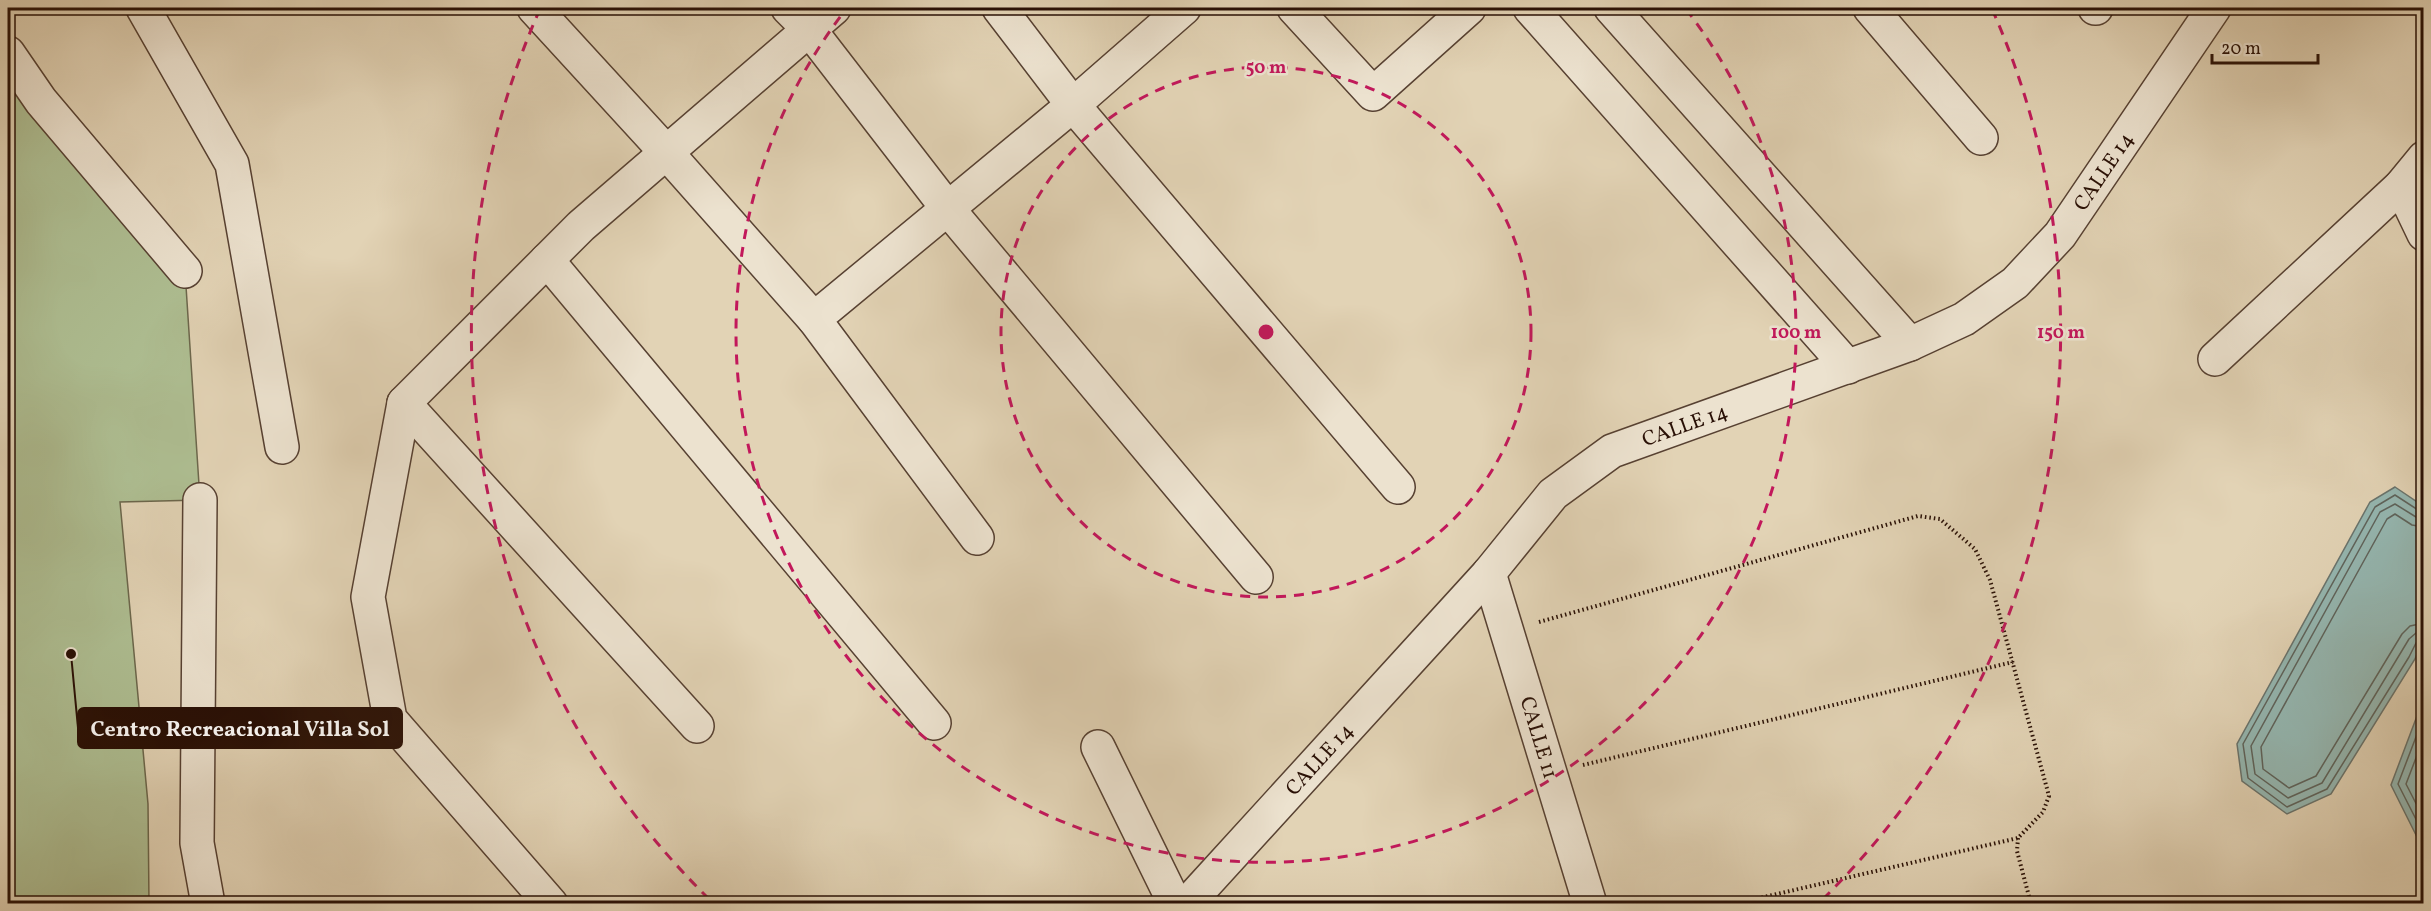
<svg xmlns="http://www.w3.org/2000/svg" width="2431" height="911" font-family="Vollkorn,serif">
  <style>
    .green { fill: #aebe92; stroke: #6c674c; stroke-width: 1.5 }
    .water { fill: #95b7b1; stroke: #6a746d; stroke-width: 1.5 }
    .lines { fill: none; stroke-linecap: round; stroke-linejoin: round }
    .shore { stroke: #5f645c; stroke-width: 1.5 }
    .minor-casing { stroke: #574132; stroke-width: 36 }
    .path { stroke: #291006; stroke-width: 4; stroke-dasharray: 1.5 3; stroke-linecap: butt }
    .minor { stroke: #ece2cf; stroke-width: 33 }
    .ring { fill: none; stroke: #c2185b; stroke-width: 3; stroke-dasharray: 10 8 }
    .labels { text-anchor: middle; stroke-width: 5; stroke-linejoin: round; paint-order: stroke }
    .street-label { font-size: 21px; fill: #291006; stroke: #ece2cf }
    .centre { fill: #c2185b; stroke: #ece2cf; stroke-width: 3 }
    .ring-label { font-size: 18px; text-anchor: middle; font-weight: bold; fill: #c2185b; stroke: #ece2cf; stroke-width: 5; stroke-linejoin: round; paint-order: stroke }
    .leader { fill: none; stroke: #291006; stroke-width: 2 }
    .callout-dot { fill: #291006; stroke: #ece2cf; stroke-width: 2 }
    .callout { fill: #291006; stroke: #291006; stroke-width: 2 }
    .callout-label { font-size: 22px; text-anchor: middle; font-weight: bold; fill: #fff }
  </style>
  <rect width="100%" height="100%" fill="#e2d3b5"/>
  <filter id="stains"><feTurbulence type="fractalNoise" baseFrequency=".00333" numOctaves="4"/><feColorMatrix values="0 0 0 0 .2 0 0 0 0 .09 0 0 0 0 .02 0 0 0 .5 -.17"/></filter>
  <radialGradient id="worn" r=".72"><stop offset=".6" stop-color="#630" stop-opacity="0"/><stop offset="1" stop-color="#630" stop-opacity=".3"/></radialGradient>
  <!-- green -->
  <path class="green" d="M8,53L185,271L200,500L120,502L148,804L149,903H8Z"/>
  <!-- water -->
  <path class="water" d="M2395,487L2423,506V640L2415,659L2331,794L2287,814L2242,781L2237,744L2370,502Z
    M2423,700V849L2391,785Z"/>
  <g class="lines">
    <!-- shore -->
    <path class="shore" d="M2424,511L2418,510L2395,495L2375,507L2243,744L2248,778L2287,807L2327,789L2409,657L2416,643L2424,640
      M2424,518L2416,517L2395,504L2380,512L2251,746L2255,774L2288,798L2322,783L2409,639L2416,633L2424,632
      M2424,527L2412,525L2395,514L2387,519L2261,747L2263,769L2289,788L2316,776L2402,634L2410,626L2424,623
      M2424,716L2398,784L2424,835
      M2424,737L2406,784L2424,819"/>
    <!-- minor casing -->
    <g class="minor-casing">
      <g id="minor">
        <path d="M143,8L232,164L282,447"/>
        <path d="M534,8L666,152L814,319"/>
        <path d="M788,8L809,29L948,209L1256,577"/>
        <path d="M999,8L1073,105L1398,487"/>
        <path d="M1294,8L1373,94L1469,8"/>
        <path d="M1530,8L1848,367"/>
        <path d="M1611,8L1910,344"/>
        <path d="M1870,8L1981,138"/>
        <path d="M2095,8H2096"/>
        <path d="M8,53L41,101L185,271"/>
        <path d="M2401,186L2424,234"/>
        <path d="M547,260L934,723"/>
        <path d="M2215,359L2401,186L2424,158"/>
        <path d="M404,403L697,726"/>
        <path d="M200,500L197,843L208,904"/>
        <path d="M977,538L814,319L1073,105L1184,8"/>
        <path id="s1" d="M1489,573L1590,904"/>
        <path d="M1098,747L1175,904"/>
        <path d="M551,904L390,719L368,597L404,403L581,226L834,8"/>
        <path id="s2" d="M1187,904L1489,573L1553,494L1612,451L1910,344L1964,319L2015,283L2060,235L2214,8"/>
      </g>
    </g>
    <!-- path -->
    <path class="path" d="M1539,622L1918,516L1940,519L1975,549L1990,580L2049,796L2043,812L2018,838L1734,904
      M1583,765L2013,662
      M2018,838L2017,851L2031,904"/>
    <!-- minor -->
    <use href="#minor" class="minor"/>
  </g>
  <!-- distance rings -->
  <g class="ring">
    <circle cx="1266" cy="332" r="265"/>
    <path d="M1686 9A530 530 0 1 1 846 9"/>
    <path d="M709 899A795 795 0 0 1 540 9M1992 9A795 795 0 0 1 1823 899"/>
  </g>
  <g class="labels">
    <!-- street labels -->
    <g class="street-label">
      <text dy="7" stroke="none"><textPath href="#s2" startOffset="1204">CALLE 14</textPath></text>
      <text dy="7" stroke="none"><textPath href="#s2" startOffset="700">CALLE 14</textPath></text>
      <text dy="7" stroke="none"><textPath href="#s1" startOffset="172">CALLE 11</textPath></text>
      <text dy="7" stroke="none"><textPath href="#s2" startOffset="196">CALLE 14</textPath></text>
    </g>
  </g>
  <circle cx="1266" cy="332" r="9" class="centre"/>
  <g class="ring-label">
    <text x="1266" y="73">50 m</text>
    <text x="1796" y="338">100 m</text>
    <text x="2061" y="338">150 m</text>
  </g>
  <!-- callouts -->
  <path class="leader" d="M71 654L78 728"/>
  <circle class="callout-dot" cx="71" cy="654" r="6"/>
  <rect class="callout" x="78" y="708" width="324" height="40" rx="6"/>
  <g class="callout-label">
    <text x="240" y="736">Centro Recreacional Villa Sol</text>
  </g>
  <!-- margin -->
  <rect width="2431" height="911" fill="none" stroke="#e2d3b5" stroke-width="30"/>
  <rect x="9" y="9" width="2413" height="893" fill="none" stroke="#291006" stroke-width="3"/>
  <rect x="15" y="15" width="2401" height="881" fill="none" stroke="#291006" stroke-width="1.5"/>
  <!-- scale -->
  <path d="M2212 54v9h106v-9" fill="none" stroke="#291006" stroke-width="3"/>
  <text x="2221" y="54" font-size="18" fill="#291006" stroke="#ece2cf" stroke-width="4.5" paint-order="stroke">20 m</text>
  <rect width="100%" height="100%" filter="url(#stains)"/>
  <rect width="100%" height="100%" fill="url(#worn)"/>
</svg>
